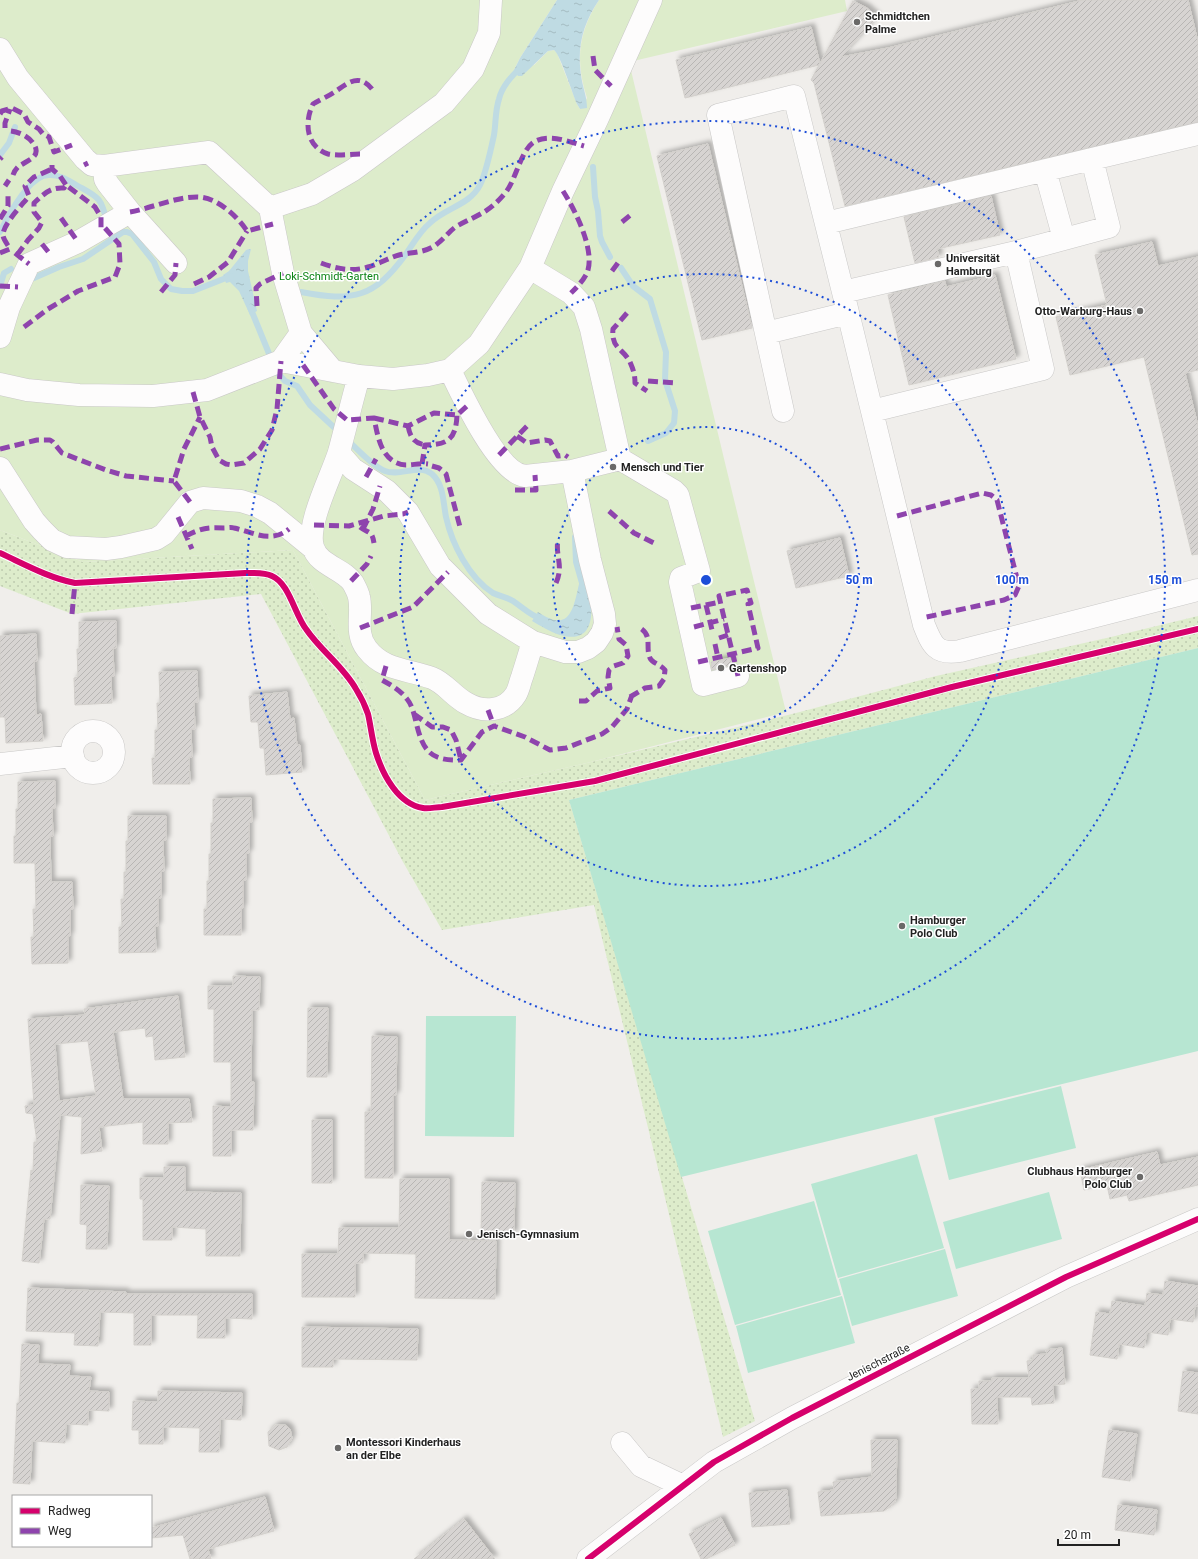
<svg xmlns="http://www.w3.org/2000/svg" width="1198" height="1559" font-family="Roboto,sans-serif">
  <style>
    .grass { fill: url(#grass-dots) }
    .garden { fill: #ddeccb }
    .pitch { fill: #b7e6d2 }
    .water { fill: url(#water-ripples) }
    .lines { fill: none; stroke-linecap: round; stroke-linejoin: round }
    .stream { stroke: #bfdbe3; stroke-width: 6 }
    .building { fill: url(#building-hatch); stroke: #d3d0cc; fill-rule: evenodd; filter: url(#shadow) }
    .minor-casing { stroke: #c9c8c7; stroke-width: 23 }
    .minor { stroke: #fdfcfc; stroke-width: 22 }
    .quiet { stroke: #8e44ad; stroke-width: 5; stroke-dasharray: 10 5; stroke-linecap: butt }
    .cycleway-casing { stroke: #fff; stroke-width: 8 }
    .cycleway { stroke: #d6006c; stroke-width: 6 }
    .ring { fill: none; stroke: #1d4ed8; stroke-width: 2; stroke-dasharray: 2 4 }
    .poi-dot { fill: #6a6968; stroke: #fff; stroke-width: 1.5 }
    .labels { text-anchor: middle; stroke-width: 3; stroke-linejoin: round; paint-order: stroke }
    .poi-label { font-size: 11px; font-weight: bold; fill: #222; stroke: #fff; text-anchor: start }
    .park-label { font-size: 11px; fill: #0c8416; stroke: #fff }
    .street-label { font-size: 11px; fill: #222; stroke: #fff }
    .centre { fill: #1d4ed8; stroke: #fff; stroke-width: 2 }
    .ring-label { font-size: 12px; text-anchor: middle; font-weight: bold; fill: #1d4ed8; stroke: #fff; stroke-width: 3; stroke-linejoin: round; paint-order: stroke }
  </style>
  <defs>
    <pattern id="grass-dots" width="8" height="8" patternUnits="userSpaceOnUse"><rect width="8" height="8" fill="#ddeccb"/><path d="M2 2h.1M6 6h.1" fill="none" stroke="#bdcaae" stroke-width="1.8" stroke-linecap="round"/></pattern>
    <pattern id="water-ripples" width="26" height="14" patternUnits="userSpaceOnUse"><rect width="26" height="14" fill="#bfdbe3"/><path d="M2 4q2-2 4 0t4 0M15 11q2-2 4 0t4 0" fill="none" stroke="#a4bcc2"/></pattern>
    <pattern id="building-hatch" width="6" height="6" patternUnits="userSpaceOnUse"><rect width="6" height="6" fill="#d7d4d2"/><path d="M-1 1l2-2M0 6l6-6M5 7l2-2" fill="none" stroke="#b8b6b4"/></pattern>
    <filter id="shadow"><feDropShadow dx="3.5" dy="-3.5" stdDeviation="2" flood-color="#0004"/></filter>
  </defs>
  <rect width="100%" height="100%" fill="#f0eeeb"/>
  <!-- grass -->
  <path class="grass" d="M0,530L83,562L293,550L425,800L591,762L796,713L936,676L1111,637L1198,616V648L569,800L755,1421L723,1437L594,905L442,930L403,862L261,594L72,614L0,586Z"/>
  <!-- garden -->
  <path class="garden" d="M0,0H557L520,58L514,70L534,65L548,51L554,50L557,53L577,104L580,109L587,98C575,62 578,32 599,0H845L847,11L629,62L726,467L786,712L591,762L425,800L293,550L83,562L0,530Z"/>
  <!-- pitch -->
  <path class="pitch" d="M1198,648V1051L681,1177L569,800Z
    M426,1016H516L514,1137L425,1136Z
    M1061,1086L1076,1148L949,1180L934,1118Z
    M917,1154L944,1248L838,1278L811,1184Z
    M1049,1192L1062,1239L956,1269L943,1222Z
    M814,1201L841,1295L735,1325L708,1231Z
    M945,1249L958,1296L852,1326L839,1279Z
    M842,1296L855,1343L748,1373L736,1326Z"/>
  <!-- water -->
  <path class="water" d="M557,0H599C582,25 576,50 582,81C584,91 587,98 587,108L580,109L577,104C572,93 561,56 554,50L548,51L522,76H518L514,70L520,58Z
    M249,249H251L248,261V271L257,311L250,315L239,291L230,282L226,283L223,275L229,271L246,250Z
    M589,581C592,605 599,646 560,635C550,632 541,626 532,621L538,612C569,633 573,611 579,584Z"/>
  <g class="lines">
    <!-- stream -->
    <path class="stream" d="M0,155L9,143L15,127
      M593,167L595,197L598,211L600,236L602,242L610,257
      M0,232C8,216 29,175 49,175C59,174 69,181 78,186C98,197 101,197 107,222
      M621,268L633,286L650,299L666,352L665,380L675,411L674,423L666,433L648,441
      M34,278L59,267L83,259L123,232H127L132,234L154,262L161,279L171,289L182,291H193L231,276
      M0,286L4,273L11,269
      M301,292C353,302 374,298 406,254C413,244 420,231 430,223C445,208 470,205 480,185C486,173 491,149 494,135C496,123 495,111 499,99C502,86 512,76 521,67
      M250,307L270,356
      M275,370L285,381L297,386L310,405L339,432
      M347,440C358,449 372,466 385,471C400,477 419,463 432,474C444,485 443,502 446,517C452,544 469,578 493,593C499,596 507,597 513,601C522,607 530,615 541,619
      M575,537L576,562L582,583V591"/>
  </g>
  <!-- building -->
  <path class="building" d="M1083,0H1188L1198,42V122L845,206L814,83L811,80L819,65L685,98L676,60L811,27L820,64L853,1L867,8L877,17L841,57L888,48Z
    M708,144L752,328L702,340L657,156Z
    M991,196L1000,235L937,249L939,257L915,263L904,217Z
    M1152,242L1158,266L1198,257V370L1185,373L1198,426V554L1192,555L1144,357L1070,375L1056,317L1107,305L1095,255Z
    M995,275L1016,359L909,385L888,295L945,281L946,287Z
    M840,538L849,576L796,588L787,551Z
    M116,621V648H113L114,676H111L112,703L75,705L74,678L78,677L77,649H79V622Z
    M36,634L37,661H34L36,715L41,714L43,741L6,743L5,717H0V636Z
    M730,658L732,665L712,670L711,662Z
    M197,671L198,702H194L195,729H191L192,757H189L190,784H153L152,758H155V730H158L157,703H160L159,672Z
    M287,692L290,719L294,718L297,745H300L302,772L266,775L264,748H260L258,722H251L249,696Z
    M55,781V808H52L53,836H50L51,882H72L73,909H70V936H68V963L32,964L31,937H34L33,909H36L35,863H14V836H16V809H18V782Z
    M251,798L252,822H249V853H246V880H243V908H241V935H204V909H207V881H209V854H211V823H213V799Z
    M128,816H166V840H163L164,871H161V898H158V926H155L156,952L119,953V927H122L121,899H124V872H126V841H128Z
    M233,976L260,977L259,1010H252L251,1082H254L253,1130H231V1156H213V1106L231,1107V1062H214V1009H208V986H233Z
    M178,996L185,1057L155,1060L153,1036L146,1037L145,1028L113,1032L123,1099H189L192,1122L168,1123V1144H143V1122L99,1127L102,1151L81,1154L82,1117L60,1115L50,1219H44L39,1263L22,1261L31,1170L33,1171L34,1142H37L33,1114L26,1113L25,1106L34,1105L28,1019L85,1015L84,1009ZM88,1041L96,1096L59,1101L55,1044Z
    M308,1008H328L327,1077H307Z
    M372,1036L397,1037L396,1095H393V1178H365V1112H371Z
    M312,1120H332V1183H312Z
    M1157,1152L1160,1165L1198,1157V1185L1129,1201L1127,1195L1110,1199L1107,1185L1084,1190L1080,1170Z
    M164,1167H185V1192L241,1193L240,1256H206V1229L172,1227V1240H143V1199H140V1178H164Z
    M400,1179H449V1240L496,1241L495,1299L415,1298L416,1254L363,1253V1263H355V1297H302V1254H338L339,1228H399Z
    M482,1182L515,1183L514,1234H481Z
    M81,1185L109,1186L107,1249H86L87,1225L80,1224Z
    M1165,1281L1198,1286V1306H1195L1193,1322L1170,1319L1168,1335L1147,1332L1144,1348L1119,1344L1117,1359L1090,1355L1096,1312L1110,1314L1112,1301L1145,1306L1147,1293L1163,1295Z
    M28,1288L126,1292L125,1294H252V1319L225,1318V1338H197L198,1315H151V1345H134V1313L100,1312L98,1346L74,1345L75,1333L26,1331Z
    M302,1327L418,1329L417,1360L333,1359V1367H302Z
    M22,1344L39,1345L38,1364L70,1365L69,1376L91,1377L89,1391L109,1392V1411L88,1410V1425L66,1424L65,1443L32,1441L30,1484L13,1483L17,1403H19Z
    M1062,1348L1065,1384L1053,1385L1054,1403L1032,1405L1031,1397H997L998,1424H972L971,1389H979V1381H992V1378H1029L1027,1361L1033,1360V1355L1047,1354L1046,1350Z
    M1183,1371L1198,1373V1414L1178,1411Z
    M158,1391L242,1393L241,1420L220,1419L219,1452H199L200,1428L163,1427V1444H139V1430H132L133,1401L158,1402Z
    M276,1425H285L290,1429L292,1438L287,1447L279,1450L269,1446L268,1432Z
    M1109,1430L1137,1434L1130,1481L1102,1477Z
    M871,1440H897L896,1498L894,1504L884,1511L821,1516L818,1492L834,1490L833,1482L872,1477Z
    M787,1490L790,1524L752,1527L749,1493Z
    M265,1497L274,1531L208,1549L211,1559H190L183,1535L151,1538V1528Z
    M1118,1505L1157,1510L1154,1535L1115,1530Z
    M721,1518L735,1545L706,1559H701L689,1534Z
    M464,1519L495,1559H414Z"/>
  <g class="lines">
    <!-- minor casing -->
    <g class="minor-casing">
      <path id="minor" d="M0,49L18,78L85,159L92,165L104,166L209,152L270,208L283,273L301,333L281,361L359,376L393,379L428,375L450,370L479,344L530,268L563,191L597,120L651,0
        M1092,159L1198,134
        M1045,170L1064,239
        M270,208L312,194L353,170L444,103L473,69L489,33L491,0
        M130,212L176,263
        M826,223L1092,159L1109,227L1016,252L843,292
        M530,268L571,293L584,307L591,329L620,459L674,491L678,495L699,571L681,578L680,582L703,685L738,676
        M301,333L333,371
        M766,333L848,313
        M0,337L9,307L29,264L78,242L130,212L108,184L105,179L104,166
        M359,376C352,401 346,426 339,452C332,475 306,524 313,547C318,565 344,569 353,583C355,587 358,592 359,597C363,614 354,633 367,649C384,671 408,669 432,678C445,683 453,696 466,703C483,713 505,712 516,694C519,689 520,682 522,677C526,665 529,654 533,642
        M0,384L27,390L79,395L153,396L207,390L281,361
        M783,411L718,115L794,96L843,292L924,625C932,645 936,655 960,651L1198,590
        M872,411L1043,369L1016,252
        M339,453L353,469L387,491L408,512L440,566L488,614L533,642L565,652H578L588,648L596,642L602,633L605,624L604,614L590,560L572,471L525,476C498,473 461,393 450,370
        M0,468L34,521L42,530L52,540L67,547L106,549L121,547L156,539L164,534L190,502L203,498L241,501L257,506L270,513L313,548
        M572,471L620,459
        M72 752a21 21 0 1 1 42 0a21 21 0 1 1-42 0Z
        M0,764L73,756
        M622,1443L641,1466L683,1486
        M588,1559L714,1462L792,1418L1066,1277L1198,1219"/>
    </g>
    <!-- minor -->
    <use href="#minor" class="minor"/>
    <!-- quiet -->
    <path class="quiet" d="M593,56L595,70L611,86
      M0,114L2,111L12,108L24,114L28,122L39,129L43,134L49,137L54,152L72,145
      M5,128V123L10,109
      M11,131C19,132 28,136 33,143C43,157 27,160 18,167C16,169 14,172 13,175
      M360,154C350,154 338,156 328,154C306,147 304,122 313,104C319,100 327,97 333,93C347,84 358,72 372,89
      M0,159L2,157
      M52,165V169L60,176L66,185
      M84,165L88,163
      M5,186L9,180
      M563,191C575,210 596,251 587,273C583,281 577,287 571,293
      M130,212C152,208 175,197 197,197C217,197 237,216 247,231L273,224
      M61,218L78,242
      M0,219L8,206V196
      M622,222L633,213
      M42,244L50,254
      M0,253L10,249C8,245 3,239 3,235C3,224 23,204 29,196L25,186L34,177L52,169
      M15,253L29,264
      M17,255L28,240L39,228L42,222L34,212V203C44,194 50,187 64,188L66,185L95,207L101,217V230
      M321,263C337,269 352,272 368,267C379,264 388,258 399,255C412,252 426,253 437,244C444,239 449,231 457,226C479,214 489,213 506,192C516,179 521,150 534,142C549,133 570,142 584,146
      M612,271L620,260
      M194,284L209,277L228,262L247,231
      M0,286L18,287
      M161,292L175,275L176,263
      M257,306L256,288L260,284L283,273
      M627,313L613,329C611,349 623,348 630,362C633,369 635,374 635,383L647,391
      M24,327L48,309L78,291L115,277L120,264L119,244L105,228
      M303,365L334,409L347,420L374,418C378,437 381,463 406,465C413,465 420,463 428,464
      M648,381L675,383
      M193,392L200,417L210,437L212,447L219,460L226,464L232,465L244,463L260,449L272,430L277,409L281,361
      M374,418L408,426L434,413L457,415L467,406
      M408,426C410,436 413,443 425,445
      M517,436L527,443L545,440L550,441L558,456L565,455L568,457
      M0,449L37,440H50L53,442L62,453L106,470L126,476L174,481
      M499,455L530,423
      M422,464L425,445C449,445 456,438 457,415
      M432,466L439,468L446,474L460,527
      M366,477L376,459
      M515,490H536L535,475
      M190,502L174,481L184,449L200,417
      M609,511L634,533L654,543
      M897,516L982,493L991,495L997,500L1019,586L1015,595L1004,600L922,618
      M178,517L192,549
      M314,525L349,526L384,516L403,514L408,512
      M360,527C369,534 372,530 374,543
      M363,529L373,509L380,486
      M186,536C201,528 208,527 224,528C227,528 231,527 234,528C253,532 271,544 289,529
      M351,581L367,564L371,556
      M556,583C564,565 555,557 558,539
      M706,605L713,634
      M691,608L720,602
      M72,614L75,583
      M694,627L724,619
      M360,628L413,607L448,572
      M719,638L728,635
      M715,644L718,658
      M698,662L758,648L748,604L751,603L747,590L719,596C725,623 732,650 738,676
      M386,666L382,680C391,685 400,690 407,699C412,705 414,714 416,722C423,751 430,761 461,760L482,732L494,726L525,737L550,750L566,748L602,734L612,727L627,709L632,695
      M630,697L645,688L659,686L664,679L665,670C660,664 652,663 650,658C645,647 653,636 640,628
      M579,701H586L597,691L610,688L608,677L609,670L614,666L623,663L628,656L626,645L619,639L617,627
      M488,710L494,726
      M414,714L432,727H443L451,730L456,740L461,760"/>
    <!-- cycleway casing -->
    <g class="cycleway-casing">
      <path id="cycleway" d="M0,553C24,564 49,578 75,583L245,573C254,573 264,572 272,576C289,583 295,615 306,629C321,651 343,666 356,689C361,697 365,705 368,714C371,727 372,740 376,753C383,775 398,804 423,808C429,809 436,807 442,807L595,781L952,687L1198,629
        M588,1559L714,1462L792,1418L1066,1277L1198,1219"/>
    </g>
    <!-- cycleway -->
    <use href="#cycleway" class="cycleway"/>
  </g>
  <!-- distance rings -->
  <g class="ring">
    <circle cx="706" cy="580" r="153"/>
    <circle cx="706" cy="580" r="306"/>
    <circle cx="706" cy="580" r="459"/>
  </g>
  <!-- markers -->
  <g class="poi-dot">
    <circle cx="857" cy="22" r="4"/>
    <circle cx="938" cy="264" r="4"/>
    <circle cx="1140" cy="311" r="4"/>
    <circle cx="613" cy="467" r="4"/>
    <circle cx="721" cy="668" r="4"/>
    <circle cx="902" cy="926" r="4"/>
    <circle cx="1140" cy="1177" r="4"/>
    <circle cx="469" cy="1234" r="4"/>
    <circle cx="338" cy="1448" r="4"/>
  </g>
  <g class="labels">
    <!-- poi labels -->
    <g class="poi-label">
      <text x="865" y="20">Schmidtchen<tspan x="865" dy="13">Palme</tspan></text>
      <text x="946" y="262">Universität<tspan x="946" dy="13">Hamburg</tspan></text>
      <text x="1132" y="315" text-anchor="end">Otto-Warburg-Haus</text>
      <text x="621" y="471">Mensch und Tier</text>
      <text x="729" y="672">Gartenshop</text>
      <text x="910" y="924">Hamburger<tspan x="910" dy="13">Polo Club</tspan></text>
      <text x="1132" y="1175" text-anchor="end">Clubhaus Hamburger<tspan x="1132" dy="13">Polo Club</tspan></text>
      <text x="477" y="1238">Jenisch-Gymnasium</text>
      <text x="346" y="1446">Montessori Kinderhaus<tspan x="346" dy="13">an der Elbe</tspan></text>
    </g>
    <!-- park labels -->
    <g class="park-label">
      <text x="329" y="280">Loki-Schmidt-Garten</text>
    </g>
    <!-- street labels -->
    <g class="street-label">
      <text transform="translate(878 1362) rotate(-27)" y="4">Jenischstraße</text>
    </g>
  </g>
  <circle cx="706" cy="580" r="6" class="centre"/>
  <g class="ring-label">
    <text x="859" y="584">50 m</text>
    <text x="1012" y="584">100 m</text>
    <text x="1165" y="584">150 m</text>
  </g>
  <!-- legend -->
  <rect x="12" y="1495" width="140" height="52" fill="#ffffff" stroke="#a7a7a7"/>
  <rect x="20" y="1508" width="20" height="6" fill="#d6006c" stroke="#a7a7a7"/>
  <text x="48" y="1515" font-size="12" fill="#222222">Radweg</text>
  <rect x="20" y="1528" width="20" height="6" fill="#8e44ad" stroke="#a7a7a7"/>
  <text x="48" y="1535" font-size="12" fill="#222222">Weg</text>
  <!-- scale -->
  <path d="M1058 1539v6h61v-6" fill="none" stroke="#222222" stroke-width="2"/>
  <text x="1064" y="1539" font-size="12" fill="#222222" stroke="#ffffff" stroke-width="3" paint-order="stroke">20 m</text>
</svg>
